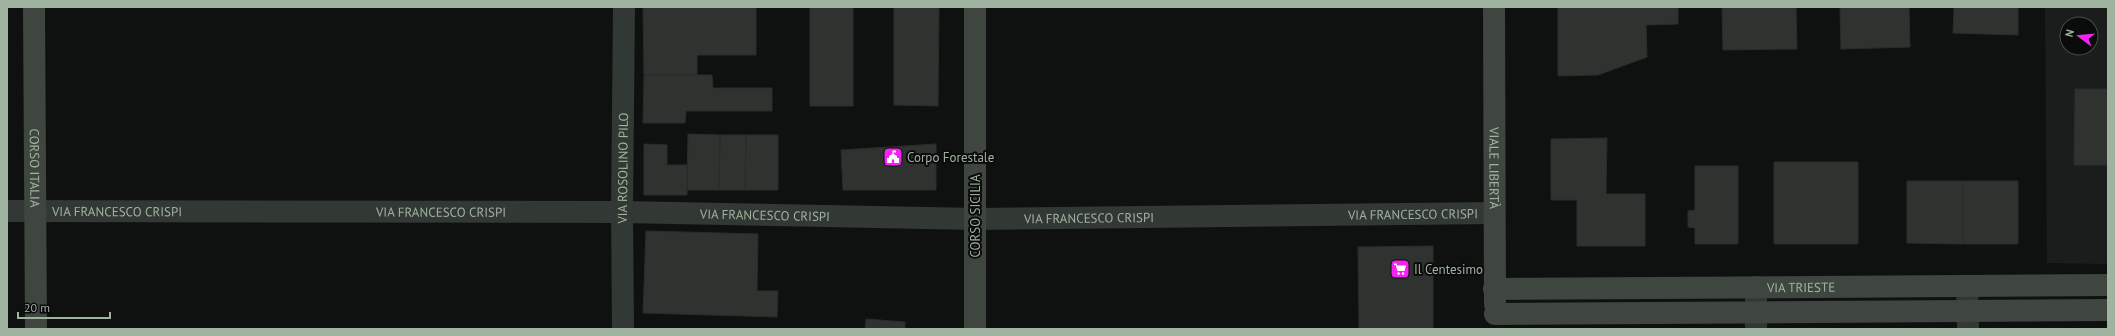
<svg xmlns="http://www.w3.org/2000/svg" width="2115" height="336" font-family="'PT Sans',sans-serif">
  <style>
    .built { fill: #1b1d1c; fill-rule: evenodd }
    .building { fill: #2f3330; stroke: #292d2a }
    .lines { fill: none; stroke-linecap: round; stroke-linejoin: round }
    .street { stroke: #323833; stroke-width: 22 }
    .secondary { stroke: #3e463f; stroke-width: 22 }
    .labels { text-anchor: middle; stroke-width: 4; stroke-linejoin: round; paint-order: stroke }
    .poi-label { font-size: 13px; fill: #a0b2a0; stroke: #0a0b0b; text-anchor: start }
    .street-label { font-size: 13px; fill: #a0b2a0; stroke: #0a0b0b }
  </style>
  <rect width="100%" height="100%" fill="#0f1110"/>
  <!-- built -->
  <path class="built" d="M2045,7H2108V264L2047,263ZM2067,24H2091V48H2067Z"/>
  <!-- building -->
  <path class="building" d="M643,7H756V55H697V75H644Z
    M810,7H853V106H810Z
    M894,7H939L938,106L894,105Z
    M1558,7H1678V24L1646,25L1647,57L1598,75L1558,76Z
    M1722,7H1796L1797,49L1723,50Z
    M1840,7H1909L1910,47L1841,49Z
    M1954,7H2018V35L1953,33Z
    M644,75H712L713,88H772V111H686L685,123H643Z
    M2075,89H2108V165H2074Z
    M688,134L720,135L719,190H687Z
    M720,135H746L745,190H719Z
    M746,135H778V190H745Z
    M1607,138L1606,194H1645V246H1577V200H1551V139Z
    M644,144L667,145V165H687V195H644Z
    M936,144V190H843L841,150Z
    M1774,162H1858V244H1774Z
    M1695,166H1738V244H1695V228L1688,227V211L1695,210Z
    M1907,181H1963V244L1907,243Z
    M1963,181H2018V244H1963Z
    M646,231L758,234L757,291H778L777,317L643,313Z
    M1433,246V329H1359L1358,247Z
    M866,319L905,322V329H865Z"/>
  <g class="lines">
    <!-- street -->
    <g class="street">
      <path id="s1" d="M7,211L622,212L976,219L1494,213"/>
      <path d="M1967,286L1968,329"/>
      <path d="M1756,287V329"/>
      <path id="s2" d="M623,329L622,212L624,7"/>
    </g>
    <!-- secondary -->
    <g class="secondary">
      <path id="s3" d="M34,7L36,329"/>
      <path id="s4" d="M1494,7L1495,304"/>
      <path id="s5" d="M1494,289L2108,285"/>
      <path d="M1495,314L2108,310"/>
      <path d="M975,329V7"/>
    </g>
  </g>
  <!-- icons -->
  <defs>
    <g id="civic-square" transform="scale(1)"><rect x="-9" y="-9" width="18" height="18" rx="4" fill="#f522f3" stroke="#0a0b0b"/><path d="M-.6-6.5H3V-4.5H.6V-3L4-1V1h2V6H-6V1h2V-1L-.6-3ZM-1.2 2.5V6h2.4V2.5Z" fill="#fff"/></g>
    <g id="supermarket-square" transform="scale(1)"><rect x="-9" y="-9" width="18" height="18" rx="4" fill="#f522f3" stroke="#0a0b0b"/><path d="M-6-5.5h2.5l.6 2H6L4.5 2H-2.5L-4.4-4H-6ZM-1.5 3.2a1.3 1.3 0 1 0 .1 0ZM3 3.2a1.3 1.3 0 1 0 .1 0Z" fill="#fff"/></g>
  </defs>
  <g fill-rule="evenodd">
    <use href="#civic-square" x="893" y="157"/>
    <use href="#supermarket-square" x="1400" y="269"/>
  </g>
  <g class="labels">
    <!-- poi labels -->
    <g class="poi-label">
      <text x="907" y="162">Corpo Forestale</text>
      <text x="1414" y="274">Il Centesimo</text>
    </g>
    <!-- street labels -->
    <g class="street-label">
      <text dy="5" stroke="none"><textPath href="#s3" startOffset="161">CORSO ITALIA</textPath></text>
      <text dy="5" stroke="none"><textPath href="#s2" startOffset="161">VIA ROSOLINO PILO</textPath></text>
      <text dy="5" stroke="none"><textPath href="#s4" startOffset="161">VIALE LIBERTÀ</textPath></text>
      <text dy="5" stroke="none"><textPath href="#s1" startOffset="110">VIA FRANCESCO CRISPI</textPath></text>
      <text dy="5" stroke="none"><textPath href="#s1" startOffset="434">VIA FRANCESCO CRISPI</textPath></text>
      <text dy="5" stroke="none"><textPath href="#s1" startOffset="1406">VIA FRANCESCO CRISPI</textPath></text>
      <text dy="5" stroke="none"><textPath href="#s1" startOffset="758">VIA FRANCESCO CRISPI</textPath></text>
      <text transform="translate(975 216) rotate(-90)" y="5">CORSO SICILIA</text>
      <text dy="5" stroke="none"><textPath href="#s1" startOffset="1082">VIA FRANCESCO CRISPI</textPath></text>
      <text dy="5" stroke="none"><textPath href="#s5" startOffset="307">VIA TRIESTE</textPath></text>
    </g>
  </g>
  <!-- border -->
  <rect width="2115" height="336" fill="none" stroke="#a0b2a0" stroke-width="16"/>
  <!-- north arrow -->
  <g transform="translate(2079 36) rotate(286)"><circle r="19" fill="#0a0b0b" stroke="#464e47"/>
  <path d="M0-3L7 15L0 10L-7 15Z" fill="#f522f3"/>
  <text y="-6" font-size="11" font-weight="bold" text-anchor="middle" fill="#a0b2a0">N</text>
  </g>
  <!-- scale -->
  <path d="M18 312v6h92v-6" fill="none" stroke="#a0b2a0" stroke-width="2"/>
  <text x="24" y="312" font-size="12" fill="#a0b2a0" stroke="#0a0b0b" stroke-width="3" paint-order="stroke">20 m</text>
</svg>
